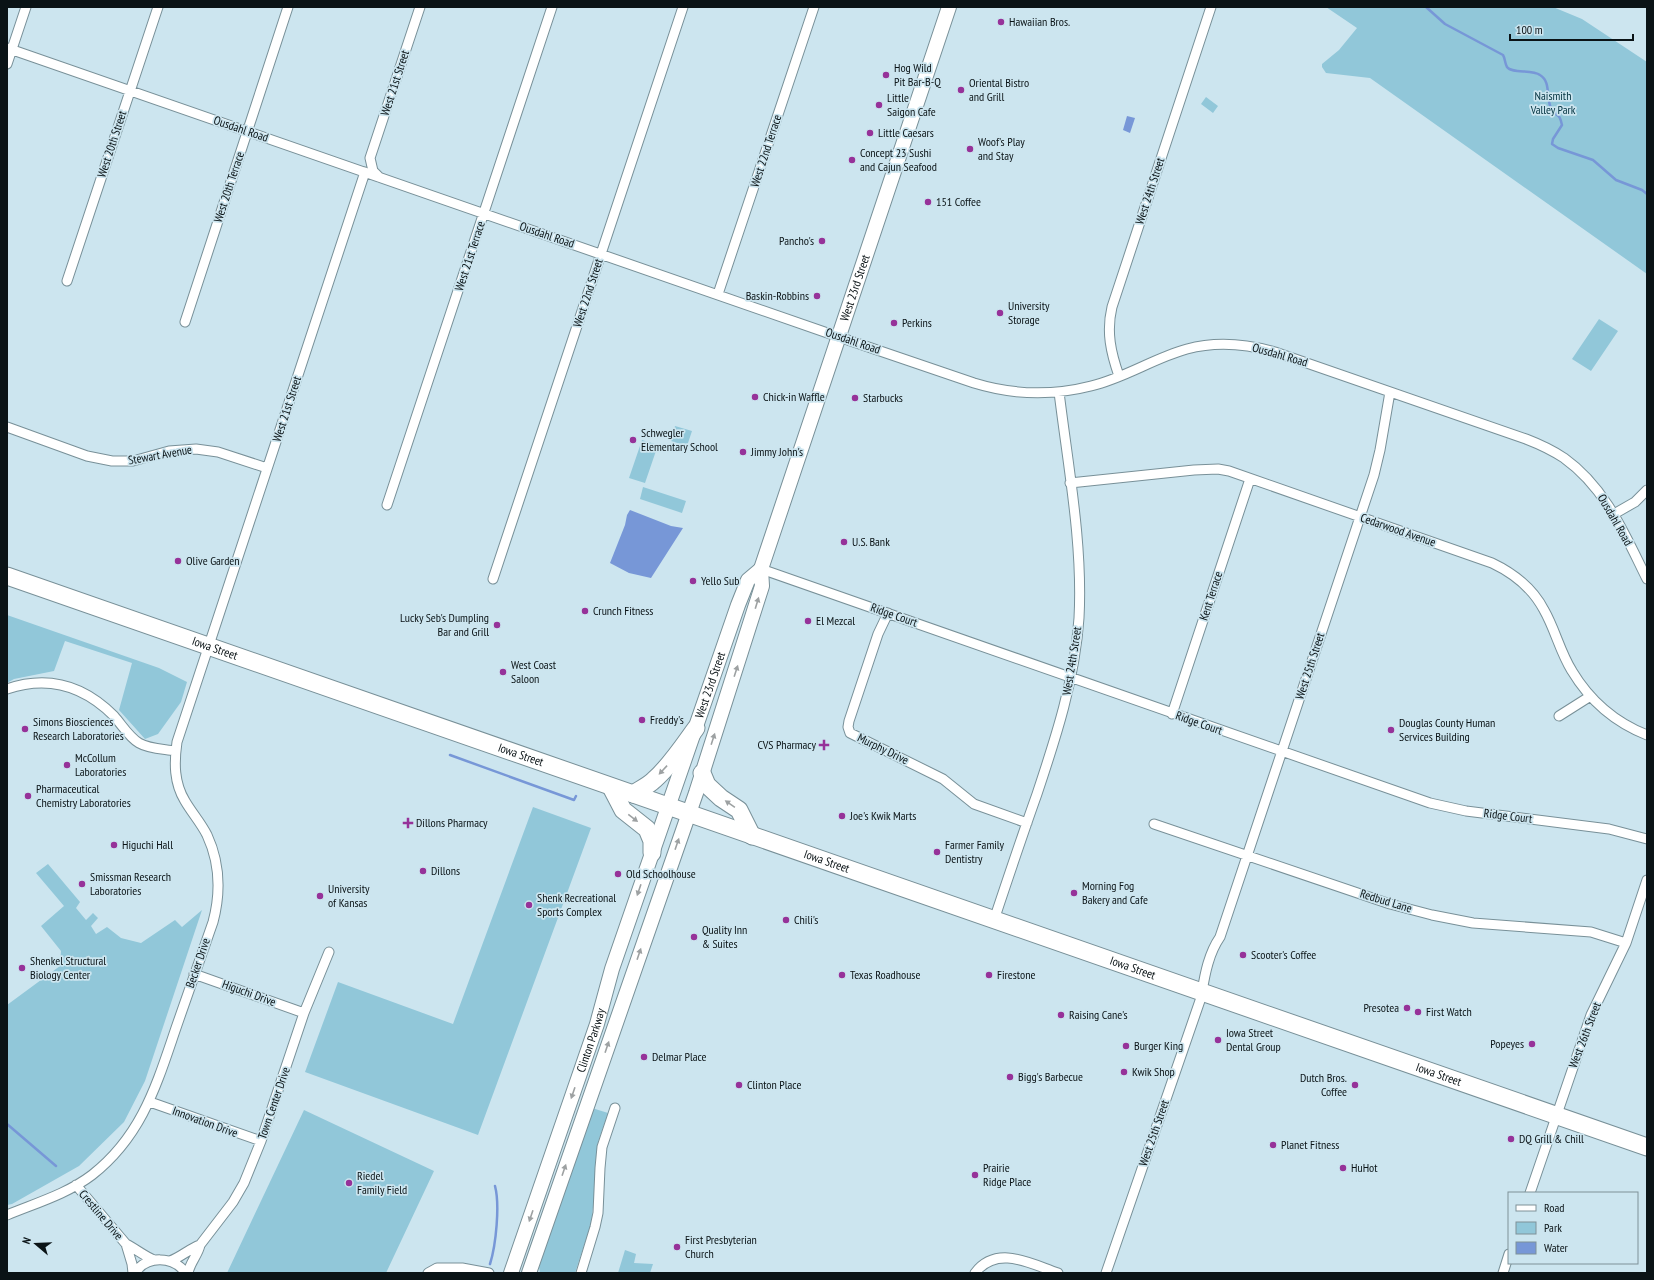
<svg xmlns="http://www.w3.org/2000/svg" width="1654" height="1280" font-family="'PT Sans Narrow',sans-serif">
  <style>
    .green { fill: #91c7d9 }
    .water { fill: #7797d7 }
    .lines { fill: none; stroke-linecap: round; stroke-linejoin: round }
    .stream { stroke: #7797d7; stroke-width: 2.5 }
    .street-casing { stroke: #789098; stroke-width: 11 }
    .primary-casing { stroke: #789098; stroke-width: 16 }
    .highway-casing { stroke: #789098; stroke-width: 19 }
    .street { stroke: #fff; stroke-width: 9 }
    .primary { stroke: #fff; stroke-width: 14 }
    .highway { stroke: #fff; stroke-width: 17 }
    .oneway { fill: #9da1a2 }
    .poi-dot { fill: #963299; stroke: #cce5ef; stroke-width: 1.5 }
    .labels { text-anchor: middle; stroke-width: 3.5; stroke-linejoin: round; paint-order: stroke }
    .poi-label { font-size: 12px; fill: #0a1316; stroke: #cce5ef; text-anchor: start }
    .street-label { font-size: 12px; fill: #0a1316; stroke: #cce5ef }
    .park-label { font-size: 12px; fill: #033340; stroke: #cce5ef }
  </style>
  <rect width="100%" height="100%" fill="#cce5ef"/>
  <!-- green -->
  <path class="green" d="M1326,7H1553L1582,19L1647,62V274L1370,78L1326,73L1322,67V64L1339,50L1357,28Z
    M1206,97L1218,106L1213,113L1201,104Z
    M1599,319L1618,331L1591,371L1572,359Z
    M675,426L692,431L687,446L671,441Z
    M642,440L658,445L645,483L629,478Z
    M643,487L686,501L682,513L640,499Z
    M7,615L159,668L187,682L181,702L158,734L145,739L119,710L132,663L65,641L54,671L14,679L7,683Z
    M533,807L591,828L478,1135L305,1072L338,982L453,1024Z
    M48,864L80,902L76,908L86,920L93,913L98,918L91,926L96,934L107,927L121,938L141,943L175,920L182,927L202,910L145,1081L124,1122L79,1166L12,1204L7,1205V1005L60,966L61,951L41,926L64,906L36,873Z
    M592,1108L608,1113L598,1142L596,1156L594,1199L591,1224L575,1273H540L539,1267Z
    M304,1110L434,1171L386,1273H227Z
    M625,1250L636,1254L634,1263L653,1264L650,1273H618Z"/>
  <!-- water -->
  <path class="water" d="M1127,116L1135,118L1130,133L1123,130Z
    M630,510L671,526L683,528L651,578L629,573L610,563L625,525L627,515Z"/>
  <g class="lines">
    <!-- stream -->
    <path class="stream" d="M1426,7L1445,24L1503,55C1505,58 1505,64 1507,67C1512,74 1532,69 1540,75C1552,82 1545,100 1552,110C1558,118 1559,112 1562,125L1553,139L1552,144L1558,148L1593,160L1616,180L1642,190L1647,194
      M450,755L574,800L576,796
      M7,1124L56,1166
      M490,1264C496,1245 500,1205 495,1186"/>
    <!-- street casing -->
    <g class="street-casing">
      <path id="street" d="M7,48L839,337L974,383C1013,395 1052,396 1091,386C1125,378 1154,358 1187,349C1216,341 1247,344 1275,352L1526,439C1539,444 1552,450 1564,458C1606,488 1625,535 1647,579
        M7,64L26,7
        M379,177L373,171L370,158L420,7
        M67,281L158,7
        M718,294L814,7
        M185,322L288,7
        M1119,376C1111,353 1106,332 1112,307L1211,7
        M7,427L87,456L112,461H133L169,451L196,449L218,452L267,468
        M1070,483L1194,470L1218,469L1229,471L1492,563C1513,573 1533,589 1544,610C1555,629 1560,652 1572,671C1590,701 1614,722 1647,735
        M387,505L552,7
        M1614,514L1635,502L1647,490
        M761,569L1430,803L1466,811L1609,829L1647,839
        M493,579L683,7
        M888,613L878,634L849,721L848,727L850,733L943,779L974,804L1027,823
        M7,689C48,675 84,686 114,716C122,725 129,737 139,743C149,749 164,749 175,751
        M1172,714L1250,479
        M1559,716L1589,697
        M1154,824L1390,904L1432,915L1473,923L1591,932L1626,943
        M994,920C1008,878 1022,836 1037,794C1056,737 1075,679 1079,618C1083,544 1068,466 1059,392
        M194,974L304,1013
        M1202,992C1205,973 1209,953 1220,937L1374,475L1380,450L1390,392
        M150,1102L261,1141
        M76,1185L126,1244C136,1249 144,1256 154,1260
        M1530,1193L1591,1015L1626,943L1647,880
        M7,1215C36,1203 67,1194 92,1175C143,1135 157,1083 177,1025C189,990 201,956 213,922C221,892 220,863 207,835C201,823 192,813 185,801C174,783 174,763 177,742L365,172
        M126,1244L132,1264L133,1273
        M170,1261C181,1257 189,1249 200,1245
        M135,1273C147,1255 173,1256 186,1273
        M188,1273C190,1262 198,1255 200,1245L233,1202L244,1183L261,1141L304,1013L329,952
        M428,1273L437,1268H462L489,1273
        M581,1273L595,1227L598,1213L600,1168L602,1147L615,1108
        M975,1273C997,1244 1031,1264 1058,1273
        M1106,1273L1204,989
        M1503,1273L1509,1254"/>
    </g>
    <!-- primary casing -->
    <g class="primary-casing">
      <g id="primary">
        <path id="s1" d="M511,1273L597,1024L612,969L738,605L748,580L761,569"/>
        <path id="s2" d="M529,1273L696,793L762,586L761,569L949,7"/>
      </g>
    </g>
    <!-- highway casing -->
    <g class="highway-casing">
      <g id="highway">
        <path id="s3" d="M7,576L1647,1147"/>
        <path d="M702,773L707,785L721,798L739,810L752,836"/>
        <path d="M611,787L623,810L647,829L652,841V853"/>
        <path d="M633,794C639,790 648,786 654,780C670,766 683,746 696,728"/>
      </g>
    </g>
    <!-- street -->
    <use href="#street" class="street"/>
    <!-- primary -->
    <use href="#primary" class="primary"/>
    <!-- highway -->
    <use href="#highway" class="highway"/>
  </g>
  <!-- one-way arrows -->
  <defs><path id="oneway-solid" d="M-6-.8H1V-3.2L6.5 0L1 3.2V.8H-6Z"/></defs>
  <g class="oneway">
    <use href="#oneway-solid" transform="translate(757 603) rotate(-73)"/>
    <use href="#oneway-solid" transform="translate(736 671) rotate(-72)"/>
    <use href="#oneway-solid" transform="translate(713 739) rotate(-72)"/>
    <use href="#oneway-solid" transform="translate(663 770) rotate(133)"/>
    <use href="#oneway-solid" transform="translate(730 804) rotate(-145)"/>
    <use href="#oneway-solid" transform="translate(633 818) rotate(38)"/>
    <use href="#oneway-solid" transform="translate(677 844) rotate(-71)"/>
    <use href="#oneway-solid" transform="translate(639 890) rotate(109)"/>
    <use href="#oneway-solid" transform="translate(639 954) rotate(-71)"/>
    <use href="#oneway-solid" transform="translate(607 1047) rotate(-71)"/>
    <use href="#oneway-solid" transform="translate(573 1093) rotate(109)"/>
    <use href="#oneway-solid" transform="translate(564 1170) rotate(-71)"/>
    <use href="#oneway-solid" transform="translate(531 1216) rotate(109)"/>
  </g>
  <!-- markers -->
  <g class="poi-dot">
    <circle cx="1001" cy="22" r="4"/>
    <circle cx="886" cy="75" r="4"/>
    <circle cx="961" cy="90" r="4"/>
    <circle cx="879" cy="105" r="4"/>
    <circle cx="870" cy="133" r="4"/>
    <circle cx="970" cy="149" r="4"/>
    <circle cx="852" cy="160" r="4"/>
    <circle cx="928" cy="202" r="4"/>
    <circle cx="822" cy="241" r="4"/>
    <circle cx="817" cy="296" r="4"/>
    <circle cx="1000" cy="313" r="4"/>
    <circle cx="894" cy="323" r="4"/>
    <circle cx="755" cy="397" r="4"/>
    <circle cx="855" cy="398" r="4"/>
    <circle cx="633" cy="440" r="4"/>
    <circle cx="743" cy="452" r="4"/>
    <circle cx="844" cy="542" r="4"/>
    <circle cx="178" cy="561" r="4"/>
    <circle cx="693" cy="581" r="4"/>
    <circle cx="585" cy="611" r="4"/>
    <circle cx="808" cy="621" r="4"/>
    <circle cx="497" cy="625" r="4"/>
    <circle cx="503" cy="672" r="4"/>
    <circle cx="642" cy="720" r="4"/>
    <circle cx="25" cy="729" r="4"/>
    <circle cx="1391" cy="730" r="4"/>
    <path d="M822 739h4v4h4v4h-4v4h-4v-4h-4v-4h4z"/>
    <circle cx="67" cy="765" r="4"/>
    <circle cx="28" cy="796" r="4"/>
    <circle cx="842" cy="816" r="4"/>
    <path d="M406 817h4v4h4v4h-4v4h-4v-4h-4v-4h4z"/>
    <circle cx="114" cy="845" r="4"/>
    <circle cx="937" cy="852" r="4"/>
    <circle cx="423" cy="871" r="4"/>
    <circle cx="618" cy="874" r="4"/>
    <circle cx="82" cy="884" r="4"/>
    <circle cx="1074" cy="893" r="4"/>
    <circle cx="320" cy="896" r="4"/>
    <circle cx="529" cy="905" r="4"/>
    <circle cx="786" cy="920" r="4"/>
    <circle cx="694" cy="937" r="4"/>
    <circle cx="1243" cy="955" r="4"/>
    <circle cx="22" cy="968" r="4"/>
    <circle cx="842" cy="975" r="4"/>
    <circle cx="989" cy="975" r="4"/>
    <circle cx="1407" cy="1008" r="4"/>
    <circle cx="1418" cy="1012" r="4"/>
    <circle cx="1061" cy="1015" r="4"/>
    <circle cx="1218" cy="1040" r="4"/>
    <circle cx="1532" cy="1044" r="4"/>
    <circle cx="1126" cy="1046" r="4"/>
    <circle cx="644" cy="1057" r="4"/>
    <circle cx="1124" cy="1072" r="4"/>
    <circle cx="1010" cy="1077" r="4"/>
    <circle cx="739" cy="1085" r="4"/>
    <circle cx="1355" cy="1085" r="4"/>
    <circle cx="1511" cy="1139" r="4"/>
    <circle cx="1273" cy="1145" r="4"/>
    <circle cx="1343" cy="1168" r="4"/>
    <circle cx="975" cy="1175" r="4"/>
    <circle cx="349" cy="1183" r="4"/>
    <circle cx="677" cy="1247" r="4"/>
  </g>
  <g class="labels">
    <!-- poi labels -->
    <g class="poi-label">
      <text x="1009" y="26">Hawaiian Bros.</text>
      <text x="894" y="72">Hog Wild<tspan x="894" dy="14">Pit Bar-B-Q</tspan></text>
      <text x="969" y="87">Oriental Bistro<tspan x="969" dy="14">and Grill</tspan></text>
      <text x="887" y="102">Little<tspan x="887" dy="14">Saigon Cafe</tspan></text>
      <text x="878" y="137">Little Caesars</text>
      <text x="978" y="146">Woof's Play<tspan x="978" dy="14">and Stay</tspan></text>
      <text x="860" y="157">Concept 23 Sushi<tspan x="860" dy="14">and Cajun Seafood</tspan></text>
      <text x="936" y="206">151 Coffee</text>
      <text x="814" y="245" text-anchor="end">Pancho's</text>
      <text x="809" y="300" text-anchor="end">Baskin-Robbins</text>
      <text x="1008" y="310">University<tspan x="1008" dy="14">Storage</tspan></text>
      <text x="902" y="327">Perkins</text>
      <text x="763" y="401">Chick-in Waffle</text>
      <text x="863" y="402">Starbucks</text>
      <text x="641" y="437">Schwegler<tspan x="641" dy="14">Elementary School</tspan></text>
      <text x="751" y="456">Jimmy John's</text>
      <text x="852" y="546">U.S. Bank</text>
      <text x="186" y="565">Olive Garden</text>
      <text x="701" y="585">Yello Sub</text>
      <text x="593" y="615">Crunch Fitness</text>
      <text x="489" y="622" text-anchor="end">Lucky Seb's Dumpling<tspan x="489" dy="14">Bar and Grill</tspan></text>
      <text x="816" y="625">El Mezcal</text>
      <text x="511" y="669">West Coast<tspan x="511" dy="14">Saloon</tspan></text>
      <text x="650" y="724">Freddy's</text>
      <text x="33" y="726">Simons Biosciences<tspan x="33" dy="14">Research Laboratories</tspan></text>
      <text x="1399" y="727">Douglas County Human<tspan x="1399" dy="14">Services Building</tspan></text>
      <text x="816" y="749" text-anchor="end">CVS Pharmacy</text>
      <text x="75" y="762">McCollum<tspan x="75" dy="14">Laboratories</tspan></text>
      <text x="36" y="793">Pharmaceutical<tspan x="36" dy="14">Chemistry Laboratories</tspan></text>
      <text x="850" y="820">Joe's Kwik Marts</text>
      <text x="416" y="827">Dillons Pharmacy</text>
      <text x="122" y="849">Higuchi Hall</text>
      <text x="945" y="849">Farmer Family<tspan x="945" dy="14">Dentistry</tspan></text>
      <text x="431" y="875">Dillons</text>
      <text x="626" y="878">Old Schoolhouse</text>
      <text x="90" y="881">Smissman Research<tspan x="90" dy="14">Laboratories</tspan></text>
      <text x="1082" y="890">Morning Fog<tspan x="1082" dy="14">Bakery and Cafe</tspan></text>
      <text x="328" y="893">University<tspan x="328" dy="14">of Kansas</tspan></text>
      <text x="537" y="902">Shenk Recreational<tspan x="537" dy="14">Sports Complex</tspan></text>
      <text x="794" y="924">Chili's</text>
      <text x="702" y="934">Quality Inn<tspan x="702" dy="14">&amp; Suites</tspan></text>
      <text x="1251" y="959">Scooter's Coffee</text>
      <text x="30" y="965">Shenkel Structural<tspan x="30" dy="14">Biology Center</tspan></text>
      <text x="850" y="979">Texas Roadhouse</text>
      <text x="997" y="979">Firestone</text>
      <text x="1399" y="1012" text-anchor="end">Presotea</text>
      <text x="1426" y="1016">First Watch</text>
      <text x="1069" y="1019">Raising Cane's</text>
      <text x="1226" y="1037">Iowa Street<tspan x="1226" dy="14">Dental Group</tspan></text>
      <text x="1524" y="1048" text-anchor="end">Popeyes</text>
      <text x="1134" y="1050">Burger King</text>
      <text x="652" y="1061">Delmar Place</text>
      <text x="1132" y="1076">Kwik Shop</text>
      <text x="1018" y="1081">Bigg's Barbecue</text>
      <text x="1347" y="1082" text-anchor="end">Dutch Bros.<tspan x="1347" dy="14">Coffee</tspan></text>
      <text x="747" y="1089">Clinton Place</text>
      <text x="1519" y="1143">DQ Grill &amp; Chill</text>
      <text x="1281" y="1149">Planet Fitness</text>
      <text x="983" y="1172">Prairie<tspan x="983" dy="14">Ridge Place</tspan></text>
      <text x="1351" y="1172">HuHot</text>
      <text x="357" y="1180">Riedel<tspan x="357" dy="14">Family Field</tspan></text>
      <text x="685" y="1244">First Presbyterian<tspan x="685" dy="14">Church</tspan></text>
    </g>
    <!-- street labels -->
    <g class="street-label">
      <text transform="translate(395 83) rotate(-72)" y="4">West 21st Street</text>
      <text transform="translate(241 129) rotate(19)" y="4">Ousdahl Road</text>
      <text transform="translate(112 144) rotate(-72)" y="4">West 20th Street</text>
      <text transform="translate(766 151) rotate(-72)" y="4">West 22nd Terrace</text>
      <text transform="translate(229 187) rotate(-72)" y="4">West 20th Terrace</text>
      <text transform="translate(1150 191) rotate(-72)" y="4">West 24th Street</text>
      <text transform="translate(547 235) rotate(19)" y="4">Ousdahl Road</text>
      <text transform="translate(470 256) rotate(-72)" y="4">West 21st Terrace</text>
      <text dy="4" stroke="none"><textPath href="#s2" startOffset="1039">West 23rd Street</textPath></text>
      <text transform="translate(588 293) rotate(-72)" y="4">West 22nd Street</text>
      <text transform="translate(853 341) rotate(19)" y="4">Ousdahl Road</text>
      <text transform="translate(1280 355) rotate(16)" y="4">Ousdahl Road</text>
      <text transform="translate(287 409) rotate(-72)" y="4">West 21st Street</text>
      <text transform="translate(160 455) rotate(-10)" y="4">Stewart Avenue</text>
      <text transform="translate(1615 520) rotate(60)" y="4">Ousdahl Road</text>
      <text transform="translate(1398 530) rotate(19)" y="4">Cedarwood Avenue</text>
      <text transform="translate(1211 596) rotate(-72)" y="4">Kent Terrace</text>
      <text transform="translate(894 615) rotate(19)" y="4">Ridge Court</text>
      <text dy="4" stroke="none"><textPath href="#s3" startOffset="220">Iowa Street</textPath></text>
      <text transform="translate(1072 661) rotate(-81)" y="4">West 24th Street</text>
      <text transform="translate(1310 666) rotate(-72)" y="4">West 25th Street</text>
      <text dy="4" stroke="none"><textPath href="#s1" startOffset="621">West 23rd Street</textPath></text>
      <text transform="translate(1199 723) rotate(19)" y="4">Ridge Court</text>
      <text transform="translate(883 749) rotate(26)" y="4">Murphy Drive</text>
      <text dy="4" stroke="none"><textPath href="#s3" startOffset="544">Iowa Street</textPath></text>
      <text transform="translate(1508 816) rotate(7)" y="4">Ridge Court</text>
      <text dy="4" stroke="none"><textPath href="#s3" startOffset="868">Iowa Street</textPath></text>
      <text transform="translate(1386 901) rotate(17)" y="4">Redbud Lane</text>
      <text transform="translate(198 963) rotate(-71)" y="4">Becker Drive</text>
      <text dy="4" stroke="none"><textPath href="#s3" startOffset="1192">Iowa Street</textPath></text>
      <text transform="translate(249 993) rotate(20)" y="4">Higuchi Drive</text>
      <text transform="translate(1585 1035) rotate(-69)" y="4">West 26th Street</text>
      <text dy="4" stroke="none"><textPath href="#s1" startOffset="246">Clinton Parkway</textPath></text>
      <text dy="4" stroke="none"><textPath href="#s3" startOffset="1516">Iowa Street</textPath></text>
      <text transform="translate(274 1103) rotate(-71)" y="4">Town Center Drive</text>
      <text transform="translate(205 1122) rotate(20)" y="4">Innovation Drive</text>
      <text transform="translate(1154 1133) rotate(-71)" y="4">West 25th Street</text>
      <text transform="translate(101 1215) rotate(50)" y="4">Crestline Drive</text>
    </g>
    <!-- park labels -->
    <g class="park-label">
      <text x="1553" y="100">Naismith<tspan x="1553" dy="14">Valley Park</tspan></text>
    </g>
  </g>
  <!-- border -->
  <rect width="1654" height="1280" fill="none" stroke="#0a1316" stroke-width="16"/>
  <!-- legend -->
  <rect x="1508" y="1192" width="130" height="72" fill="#cce5ef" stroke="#7e9198"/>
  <rect x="1516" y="1205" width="20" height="6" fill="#ffffff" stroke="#7e9198"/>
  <text x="1544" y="1212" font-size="12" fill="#0a1316">Road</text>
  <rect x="1516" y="1222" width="20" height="12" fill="#91c7d9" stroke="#7e9198"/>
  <text x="1544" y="1232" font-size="12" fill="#0a1316">Park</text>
  <rect x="1516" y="1242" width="20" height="12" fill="#7797d7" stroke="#7e9198"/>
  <text x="1544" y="1252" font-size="12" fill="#0a1316">Water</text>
  <!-- north arrow -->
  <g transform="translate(36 1244) rotate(289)" stroke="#cce5ef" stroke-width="3" paint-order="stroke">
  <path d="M0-3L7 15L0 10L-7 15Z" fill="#0a1316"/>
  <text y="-6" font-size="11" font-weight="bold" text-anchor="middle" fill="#0a1316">N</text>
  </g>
  <!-- scale -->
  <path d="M1510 34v6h123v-6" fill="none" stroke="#0a1316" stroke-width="2"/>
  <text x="1516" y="34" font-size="12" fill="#0a1316" stroke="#cce5ef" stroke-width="3" paint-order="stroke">100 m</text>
</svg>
